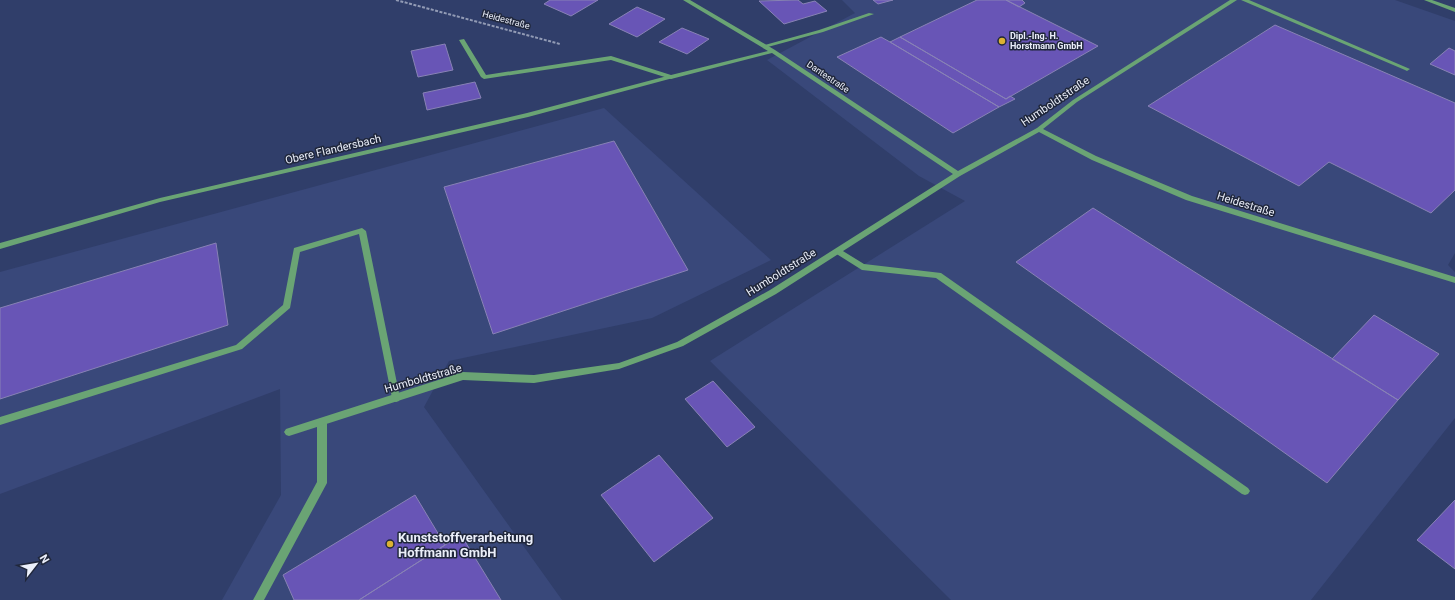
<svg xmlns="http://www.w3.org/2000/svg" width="1455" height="600" font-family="Roboto,sans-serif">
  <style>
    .built { fill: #39487a }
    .building { fill: #6855b6; stroke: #8882b5 }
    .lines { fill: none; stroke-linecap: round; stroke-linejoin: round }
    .path { stroke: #929bb5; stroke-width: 2; stroke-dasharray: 3 1.5; stroke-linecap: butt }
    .service { fill: #6aa474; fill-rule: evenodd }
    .minor { fill: #6aa474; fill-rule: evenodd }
    .tertiary { fill: #6aa474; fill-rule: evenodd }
    .poi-dot { fill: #dcb233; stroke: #20273b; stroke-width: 1.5 }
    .labels { text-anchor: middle; stroke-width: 3; stroke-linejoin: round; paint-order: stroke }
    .far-street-label { font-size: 9px; fill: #ebeffa; stroke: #20273b }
    .far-poi-label { font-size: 9px; font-weight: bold; fill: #ebeffa; stroke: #20273b; text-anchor: start }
    .street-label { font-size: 11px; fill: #ebeffa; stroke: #20273b }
    .near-poi-label { font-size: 13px; font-weight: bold; fill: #ebeffa; stroke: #20273b; text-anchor: start }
  </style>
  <rect width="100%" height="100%" fill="#303e6a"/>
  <!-- built -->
  <path class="built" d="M842,0H1395L1455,21V253L1448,265L1455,272V418L1311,600H951L710,361L965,201L919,176L767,60L855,13Z
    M604,108L771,260L652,318L449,361L424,407L562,600H222L281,495L280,389L0,494V272Z"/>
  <!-- building -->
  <path class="building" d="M550,0H598L571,16L544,4Z
    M798,0L803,4L815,1L827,11L784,24L759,1Z
    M873,0H893L878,4Z
    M977,0H1006L1098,46L1006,99L900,37Z
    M1006,0H1022L1025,3L1019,7Z
    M637,7L665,19L637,37L609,24Z
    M1275,25L1455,103V190L1431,213L1329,162L1299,186L1148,106Z
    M682,28L709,39L687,54L659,42Z
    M881,37L890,42L999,107L953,133L837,57Z
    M900,37L1006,99L1010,96L1015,99L999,107L890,42Z
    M445,44L453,70L418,77L411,51Z
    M1449,48L1455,51V75L1430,64Z
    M475,82L481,98L427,110L423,93Z
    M614,141L688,270L493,334L444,187Z
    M1093,208L1398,400L1327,483L1016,262Z
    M216,243L228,325L0,399V308Z
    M1374,315L1439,354L1398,400L1332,359Z
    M713,381L755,427L727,447L685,399Z
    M659,455L713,518L654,562L601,495Z
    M415,495L445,545L359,600H294L283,575Z
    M1455,500V569L1417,540Z
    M461,535L501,600H359L445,545Z"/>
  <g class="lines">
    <!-- path -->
    <path class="path" d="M396,0L560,44"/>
    <!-- service -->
    <path class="service" d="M1241,0H1249L1410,69L1407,71L1405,70Z
      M869,13L874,14L823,32L764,48L761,46L819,30Z
      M671,75L673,76V78L528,117L160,202L0,249V243L160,198L527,113Z
      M362,228L366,231L400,398L399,401L396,402L393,401L392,398L359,234L300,252L290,308L242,349L0,425V417L236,345L283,305L294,248Z
      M838,248L864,264L941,273L1248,488L1250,491L1248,494L1245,495L1242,494L936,278L862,270L835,253L834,251Z
      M322,418L325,419L327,422V483L264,600H253L317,482V422L319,419Z"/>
    <!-- minor -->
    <path class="minor" d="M683,0H690L775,50L958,171L1037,128L1073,100L1230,0H1237L1077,102L1043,129L1096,156L1192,196L1455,277V283L1186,200L1092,160L1039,132L960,176L776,294L683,346L619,369L534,383L463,380L289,436L286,435L284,432L286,429L289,428L463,372L534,375L619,363L677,342L770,290L953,174L772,53L671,79L611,60L484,79L481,77L459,40L464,39L486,75L611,56L671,75L768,51Z"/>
    <!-- tertiary -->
    <path class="tertiary" d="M1424,0H1432L1455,8V12Z"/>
  </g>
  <!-- markers -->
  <g class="poi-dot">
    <circle cx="1002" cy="41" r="4"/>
    <circle cx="390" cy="544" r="4"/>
  </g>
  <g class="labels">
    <!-- far-street labels -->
    <g class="far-street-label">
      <text transform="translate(506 20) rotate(15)" y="3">Heidestraße</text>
      <text transform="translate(828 77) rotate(34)" y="3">Dantestraße</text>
    </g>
    <!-- far-poi labels -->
    <g class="far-poi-label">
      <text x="1010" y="39">Dipl.-Ing. H.<tspan x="1010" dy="10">Horstmann GmbH</tspan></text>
    </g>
    <!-- street labels -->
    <g class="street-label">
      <text transform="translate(1055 101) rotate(-34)" y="4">Humboldtstraße</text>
      <text transform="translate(333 149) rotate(-13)" y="4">Obere Flandersbach</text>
      <text transform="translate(1246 204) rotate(17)" y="4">Heidestraße</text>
      <text transform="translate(781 272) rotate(-32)" y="4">Humboldtstraße</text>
      <text transform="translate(423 378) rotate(-16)" y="4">Humboldtstraße</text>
    </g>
    <!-- near-poi labels -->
    <g class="near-poi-label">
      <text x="398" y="542">Kunststoffverarbeitung<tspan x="398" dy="15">Hoffmann GmbH</tspan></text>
    </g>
  </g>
  <!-- north arrow -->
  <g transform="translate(36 564) rotate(59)" stroke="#20273b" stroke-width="3" paint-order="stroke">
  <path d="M0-3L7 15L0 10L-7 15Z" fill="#ebeffa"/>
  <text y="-6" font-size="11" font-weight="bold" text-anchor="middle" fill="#ebeffa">N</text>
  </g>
</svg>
